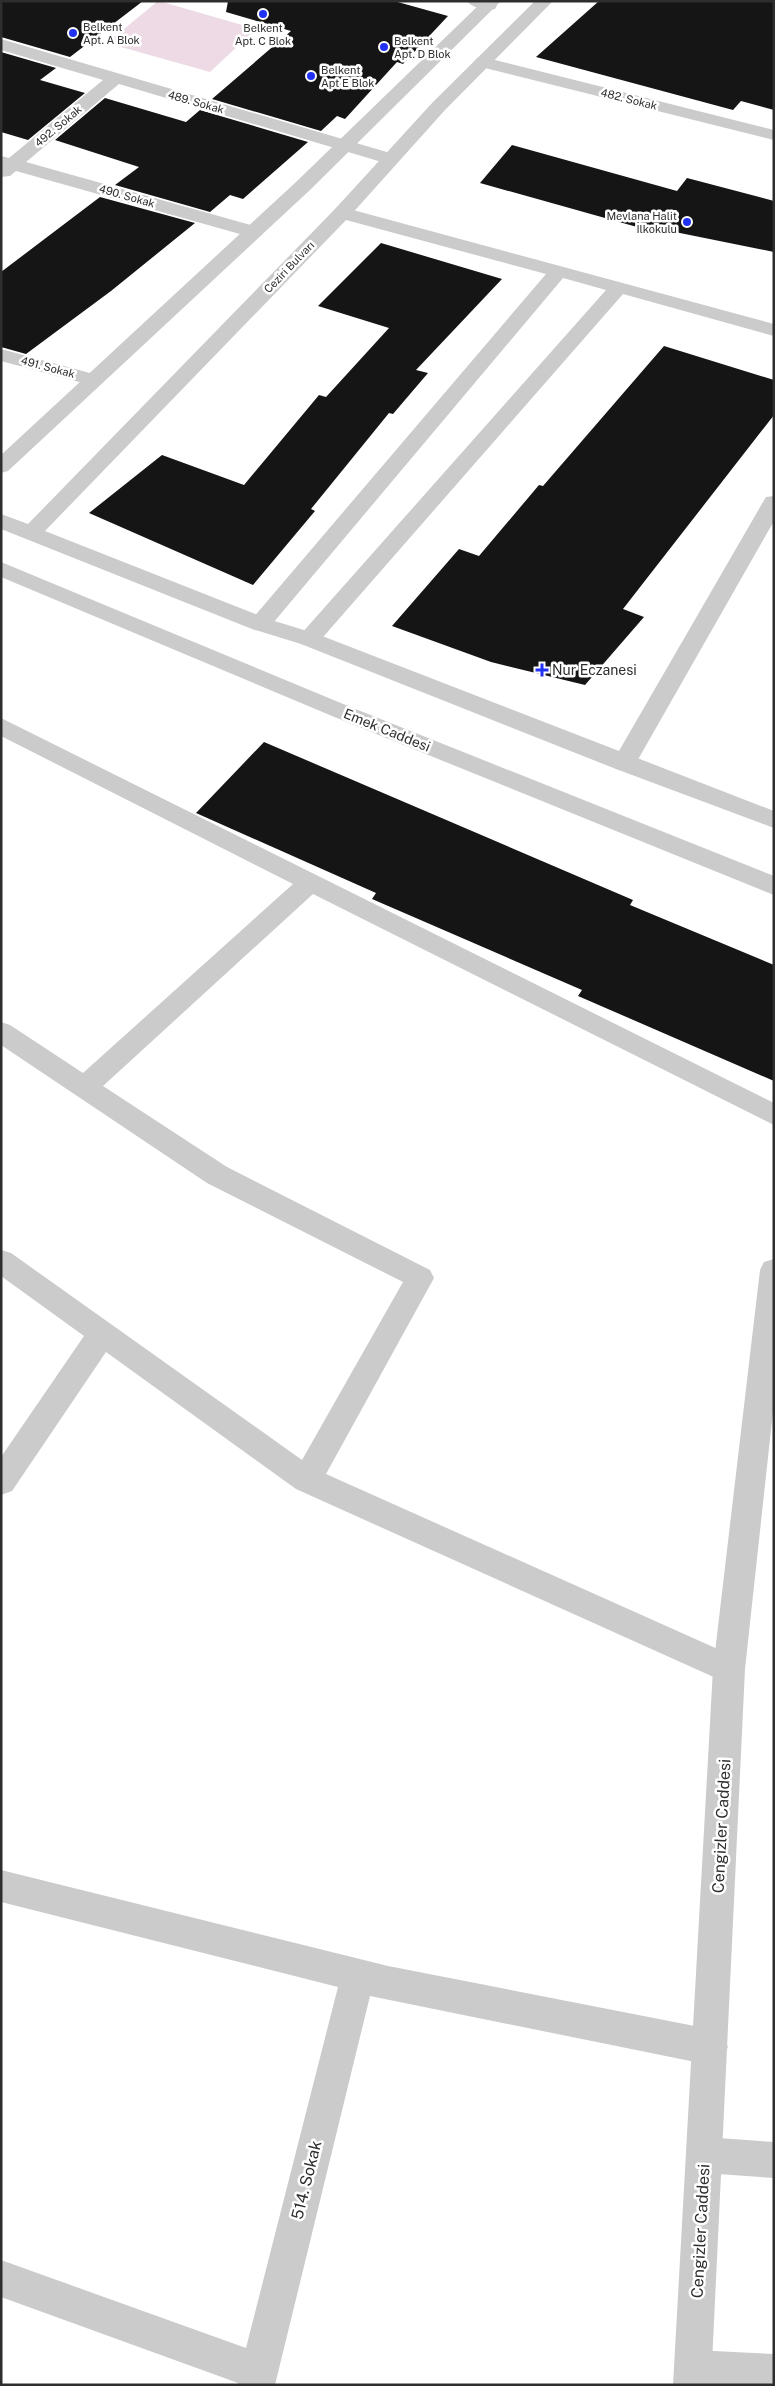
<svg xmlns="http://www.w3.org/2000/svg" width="775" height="2386" font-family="'Public Sans',sans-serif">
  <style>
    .green { fill: #eddae4 }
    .building { fill: #151515 }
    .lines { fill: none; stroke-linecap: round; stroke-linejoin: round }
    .minor { fill: #cbcbcb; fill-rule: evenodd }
    .tertiary { fill: #cbcbcb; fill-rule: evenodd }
    .poi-dot { fill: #2132f4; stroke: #fff; stroke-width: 2 }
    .labels { text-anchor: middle; stroke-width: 5; stroke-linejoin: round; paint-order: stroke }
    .far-poi-label { font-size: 11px; fill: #2e2e2e; stroke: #fff; text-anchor: start }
    .far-street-label { font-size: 11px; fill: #2e2e2e; stroke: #fff }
    .poi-label { font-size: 14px; fill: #2e2e2e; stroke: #fff; text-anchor: start }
    .street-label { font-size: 14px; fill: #2e2e2e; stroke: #fff }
    .near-street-label { font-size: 16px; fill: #2e2e2e; stroke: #fff }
  </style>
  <rect width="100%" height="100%" fill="#fff"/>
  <!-- green -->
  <path class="green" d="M158,1H159L256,29L210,72L107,43Z"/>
  <!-- building -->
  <path class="building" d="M1,1H143L70,57L1,37Z
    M228,1H394L448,16L403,64L397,62L345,119L337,116L321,131L212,99L291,31L226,12Z
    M599,1H774V110L741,101L733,110L536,57Z
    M1,52L56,68L40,80L85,93L28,140L1,132Z
    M105,98L186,122L200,110L308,142L243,199L230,195L210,212L115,185L139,167L55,140Z
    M512,145L677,191L687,178L774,201V252L675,232L662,234L480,183Z
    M100,197L195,223L111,291L26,354L1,347V272Z
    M381,243L502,279L416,370L428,373L393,414L389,413L311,509L315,511L253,585L89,513L162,455L244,485L319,395L326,397L389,328L318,306Z
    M664,346L774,380V415L623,609L644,617L585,685L491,662L392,626L459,549L479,556L539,485L543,486Z
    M264,742L633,900L630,905L774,965V1081L578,996L582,990L372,899L376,893L196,813Z"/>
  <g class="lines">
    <!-- minor -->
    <path class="minor" d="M467,1H494L497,5L495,9C487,11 472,8 467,1Z
      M1,39L397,155L400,159L397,163H385L119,84L26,162L261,228L263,232L261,236H247L16,171L10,176L1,177V156L9,158L103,80L1,50Z
      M483,57L774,130V140L477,66L474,62L477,58Z
      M342,207L774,324V336L623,294L317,644L309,646L301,644L298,639L301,634L606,290L563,278L268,629L260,631L252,629L249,624L252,619L546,274L335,217L333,213L335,209Z
      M1,349L101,376L104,380L101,384L94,386L1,361Z
      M774,496V521L636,763L632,769L624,771L616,769L612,763L763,502L766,497Z
      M1,718L774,1103V1125L313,894L103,1086L227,1167L430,1270L434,1278L326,1474L740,1659L745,1669L740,1679L729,1683L718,1679L296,1489L106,1352L12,1491L1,1495V1457L84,1336L1,1276V1250L11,1253L302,1460L403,1282L207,1183L1,1045V1022L10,1025L83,1073L293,884L1,736Z
      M1,1870L388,1966L710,2029L722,2035L728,2047L722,2059L710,2065L370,1996L275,2385H237L238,2383L1,2297V2260L246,2348L338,1987L1,1902Z
      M704,2137L774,2142V2178L704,2173L691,2168L686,2155L691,2142Z
      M693,2350L774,2354V2385H685L680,2382L674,2369L680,2356Z"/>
    <!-- tertiary -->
    <path class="tertiary" d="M483,1H501L310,190L8,471L1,473V455L296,182Z
      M535,1H553L445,110L349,217L45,531L268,619L317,634L774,811V828L616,769L301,644L252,629L1,529V514L28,524L335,209L433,102Z
      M1,562L348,706L774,876V895L332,716L1,577Z
      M774,1259V1402L745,1669L711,2385H673L713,1669L760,1270L764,1262Z"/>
  </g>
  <!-- markers -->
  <g class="poi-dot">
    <circle cx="263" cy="14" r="5"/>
    <circle cx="73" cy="33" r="5"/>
    <circle cx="384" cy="47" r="5"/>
    <circle cx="311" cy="76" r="5"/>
    <circle cx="687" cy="222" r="5"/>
    <path d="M539.5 662.5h5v5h5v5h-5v5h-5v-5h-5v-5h5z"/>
  </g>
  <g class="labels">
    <!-- far-poi labels -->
    <g class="far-poi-label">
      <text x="83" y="31">Belkent<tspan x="83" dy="13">Apt. A Blok</tspan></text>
      <text x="263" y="32" text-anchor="middle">Belkent<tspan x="263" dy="13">Apt. C Blok</tspan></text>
      <text x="394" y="45">Belkent<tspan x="394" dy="13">Apt. D Blok</tspan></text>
      <text x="321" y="74">Belkent<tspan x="321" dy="13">Apt E Blok</tspan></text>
      <text x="677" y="220" text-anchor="end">Mevlana Halit<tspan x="677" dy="13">İlkokulu</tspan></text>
    </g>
    <!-- far-street labels -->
    <g class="far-street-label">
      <text transform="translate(629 99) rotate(14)" y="4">482. Sokak</text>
      <text transform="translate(196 102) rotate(16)" y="4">489. Sokak</text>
      <text transform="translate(58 126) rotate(-40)" y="4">492. Sokak</text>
      <text transform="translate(127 196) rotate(16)" y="4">490. Sokak</text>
      <text transform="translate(289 267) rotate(-46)" y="4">Ceziri Bulvarı</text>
      <text transform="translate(48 367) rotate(15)" y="4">491. Sokak</text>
    </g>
    <!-- poi labels -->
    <g class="poi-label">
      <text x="552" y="675">Nur Eczanesi</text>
    </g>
    <!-- street labels -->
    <g class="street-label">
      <text transform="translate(387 730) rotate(22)" y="5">Emek Caddesi</text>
    </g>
    <!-- near-street labels -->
    <g class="near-street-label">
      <text transform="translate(721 1826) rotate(-87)" y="6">Cengizler Caddesi</text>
      <text transform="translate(306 2180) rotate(-76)" y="6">514. Sokak</text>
      <text transform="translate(700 2231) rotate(-87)" y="6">Cengizler Caddesi</text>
    </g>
  </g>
  <!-- border -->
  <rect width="775" height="2386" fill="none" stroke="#2e2e2e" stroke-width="5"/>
</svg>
